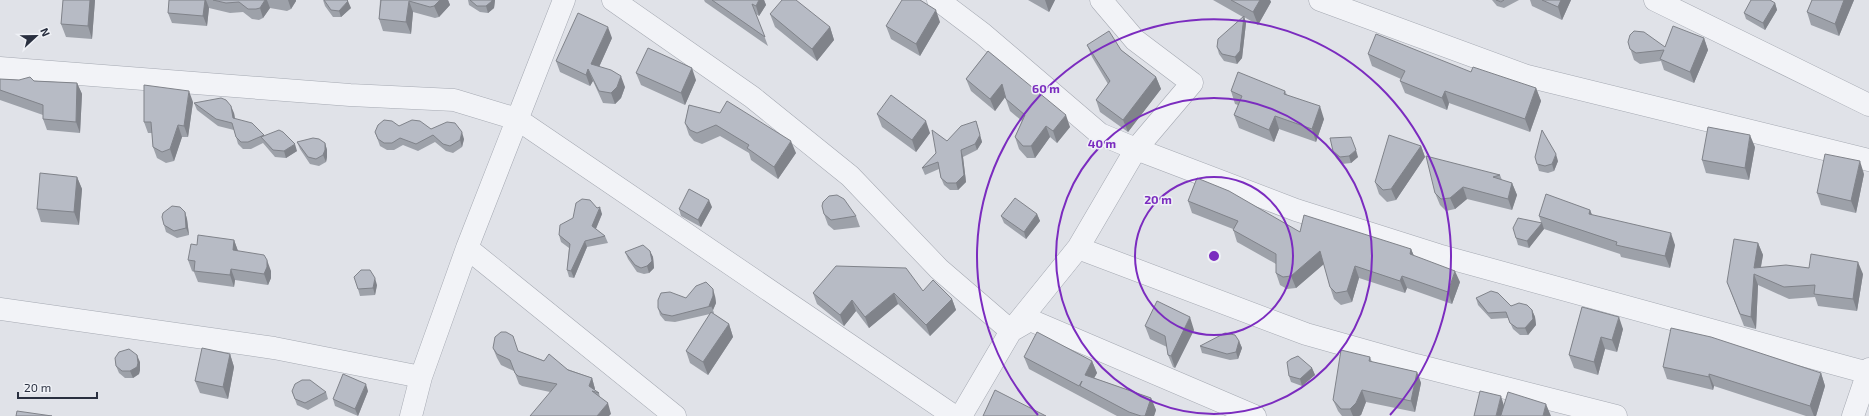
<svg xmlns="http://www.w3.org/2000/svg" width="1869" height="416" font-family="'Exo 2',sans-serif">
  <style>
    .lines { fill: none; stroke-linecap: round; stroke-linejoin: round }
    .minor-casing { stroke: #a5a9b2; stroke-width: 23 }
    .minor { stroke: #f2f3f7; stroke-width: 22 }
    .wall { fill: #9da1a9 }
    .shaded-wall { fill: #80838a }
    .building { fill: #b7bbc5; stroke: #80838a }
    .ring { fill: none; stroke: #7b2cbf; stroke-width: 2 }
    .centre { fill: #7b2cbf; stroke: #eff1f6; stroke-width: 2 }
    .ring-label { font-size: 12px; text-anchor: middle; font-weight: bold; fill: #7b2cbf; stroke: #eff1f6; stroke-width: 3; stroke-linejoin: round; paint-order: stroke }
  </style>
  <rect width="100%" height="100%" fill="#e0e2e8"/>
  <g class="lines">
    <!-- minor casing -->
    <g class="minor-casing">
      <path id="minor" d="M613,0L752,97L850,176L939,269L1011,331L1030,320L1255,416
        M938,0L983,34L1100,134L1136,149L1296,210L1438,255L1868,373
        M1320,0L1527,76L1869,160
        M1655,0L1869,105
        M0,68L350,95L454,100L517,119L954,416
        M467,248L675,416
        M1078,248L1306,334L1416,365L1616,416
        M0,309L274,348L421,377
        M411,416L421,377L467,248L564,0
        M961,416L1011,331L1078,248L1136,149L1192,83L1135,40L1101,0
        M1853,416L1869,369"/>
    </g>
    <!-- minor -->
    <use href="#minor" class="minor"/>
  </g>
  <!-- wall -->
  <path class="wall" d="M63,0H95L92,39L66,37L61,24Z
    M169,0H296V1L291,9L287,11L270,8L263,18L259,20L252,19L243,12L230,13L209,8L207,26L172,23L168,13Z
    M323,0L351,8L341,17H333L325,6Z
    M380,0H448L450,5L439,17L435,18L413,12L411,34L383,31L379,19Z
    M468,0H495L494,8L488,13L480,12L469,5Z
    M704,0H764L766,5L759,16L756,14L768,46L705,2Z
    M1028,0H1055L1049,12Z
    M1213,0H1270L1271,2L1258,25L1244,17L1246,23L1242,58L1237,64L1224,61L1219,54L1217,47L1243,17Z
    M1492,0H1519L1504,8L1497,6Z
    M1530,0H1571L1562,20L1532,6Z
    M1812,0H1854L1839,36L1811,25L1807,12Z
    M1775,3L1777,10L1765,30L1746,19L1744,13Z
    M770,14L830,27L834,40L817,61L775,27Z
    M940,22L920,56L891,39L886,26Z
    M612,38L599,67L625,87L621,98L615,104L603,103L593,81L590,86L560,72L556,61Z
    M1704,38L1708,50L1694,83L1664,70L1661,61L1640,64L1634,60L1628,42L1665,47Z
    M1087,45L1121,50L1156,77L1161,89L1128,132L1100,112L1096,100L1108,84L1092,57Z
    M988,51L1070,127L1057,143L1050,137L1035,158H1027L1019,149L1015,137L1022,121L1010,111L1005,97L995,111L971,91L966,79Z
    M1368,54L1471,72L1536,88L1541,101L1530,132L1449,103L1447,110L1405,93L1400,81L1401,79L1372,66Z
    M636,73L696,80L685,105L641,85Z
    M0,79L77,83L82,94L80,133L47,130L43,119V115L0,100Z
    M1231,91H1285L1287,95L1324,119L1316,142L1279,129L1274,142L1239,128L1234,115L1238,105L1235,104Z
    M193,102L188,137H182L174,161L166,163L157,158L153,147L152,133H148L144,122Z
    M194,103L234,113L235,119L264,135V136L297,151L286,158L275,157L263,143L251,149H243L238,144L234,130L218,126L197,110Z
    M689,105L796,153L778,179L751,160L749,153L720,136L702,144L694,141L689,135L685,123Z
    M877,114L930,133L916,152L882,127Z
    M976,121L982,142L977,150L963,157L966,182L958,190H950L944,185L941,178L939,169L925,175L922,168L947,141Z
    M399,126L431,129L464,139L462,147L453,153L446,151L435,142L418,151L403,145L394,150H387L380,146L375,132Z
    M297,142L325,143L327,150V157L326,162L319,166L310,164L300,149Z
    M1421,146L1425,157L1396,200L1387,202L1379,194L1375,182Z
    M1755,147L1749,180L1706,173L1702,160Z
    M1333,151L1358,157L1351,163L1342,164L1336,158Z
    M1558,161L1554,171L1548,173L1539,171L1537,164Z
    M1864,174L1856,213L1821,205L1817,193Z
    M1500,175L1502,180L1512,183L1517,195L1512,210L1467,199L1455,209L1446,211L1440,205L1435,193Z
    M77,177L82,189L79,225L41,222L37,209Z
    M1188,201L1300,232L1411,249L1414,256L1460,282L1452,304L1407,288L1405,293L1359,278L1352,302L1341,305L1334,299L1330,287L1324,264L1296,288L1287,289L1280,285L1276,273V264L1237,242L1233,229L1192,213Z
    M712,207L701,227L681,216L679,209Z
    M597,208L602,214L596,229L605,236L608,243L587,247L574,278L569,277L567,270L569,248L561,242L559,235Z
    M1590,210L1592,215L1675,245L1670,268L1621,257L1620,254L1544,229L1529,248L1518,245L1516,238L1541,222L1539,216Z
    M185,212L187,219L189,235L177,238L166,232L164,225Z
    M824,214L856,216L860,227L834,230L828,225Z
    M1037,214L1040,221L1026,239L1004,223L1001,216Z
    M234,240L238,251L271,271V278L268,285L235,280L234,287L198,282L194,272L192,271L188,260L197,245Z
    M1758,243L1763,255L1761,267L1809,268L1863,274L1857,311L1818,306L1815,297L1789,299L1758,285L1756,329L1744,326L1727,282Z
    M650,251L653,257L654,268L649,273L644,274L637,272L628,259L625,252Z
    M377,285L375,295L360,296L358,289Z
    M923,291L952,299L956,310L930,336L898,304L869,328L856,311L844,326L817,304L813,293Z
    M715,296L716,303L713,310L714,313H712L729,324L733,337L708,375L690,363L686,351L710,314L675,322L665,321L660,315L658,308L686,298Z
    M1476,298L1532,310L1535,317L1536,325L1528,335H1520L1513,329L1508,318L1491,319L1478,305Z
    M1582,307L1623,329L1617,352L1605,349L1598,375L1574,368L1569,355Z
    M1145,326L1194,330L1175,368L1173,367L1168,355L1167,347L1150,339Z
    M1239,341L1242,348L1238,359L1230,360L1202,353L1200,346Z
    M493,348L518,351L592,378L595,389V390L599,393L600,398L611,414L550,392L522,386L519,384L514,371L501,365L497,358Z
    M230,354L234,367L228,399L200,393L195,381Z
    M1024,357L1092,361L1097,373L1094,378L1151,398L1156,410L1154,416H1117L1029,369Z
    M1370,357L1372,362L1417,372L1421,383L1415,412L1366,402L1361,415L1359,416H1342L1338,411L1333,400Z
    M140,362V370L139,374L133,378H125L119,373L116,366Z
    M1663,367L1821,373L1825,386L1816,416H1806L1714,386L1713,390L1667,379Z
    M1312,368L1315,375L1302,386L1291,382L1289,376Z
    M292,391L326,392L328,399L308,410L297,405Z
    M368,391L358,416L335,406L333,399Z"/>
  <!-- shaded-wall -->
  <path class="shaded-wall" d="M90,0H95L92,39L88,26Z
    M205,0H206L209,8L207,26L203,16Z
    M265,0H267L270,8L263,18L260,8Z
    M288,0H296V1L291,9Z
    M440,0H448L450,5L439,17L434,6Z
    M492,0H495L494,8L488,13L486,6Z
    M759,0H764L766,5L759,16L756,6Z
    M1045,0H1055L1049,12Z
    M1260,0H1270L1271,2L1258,25L1253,12Z
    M1561,0H1571L1562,20L1558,7Z
    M1844,0H1854L1839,36L1835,24Z
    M348,1L351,8L341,17L339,11Z
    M409,1L413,12L411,34L406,22Z
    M1775,3L1777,10L1765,30L1763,23Z
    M936,10L940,22L920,56L916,44Z
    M1244,16L1246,23L1242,58L1237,64L1235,57Z
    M608,27L612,38L595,76L591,64Z
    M830,27L834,40L817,61L812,49Z
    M1704,38L1708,50L1694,83L1690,72Z
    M692,68L696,80L685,105L681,93Z
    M588,69L593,81L590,86L586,75Z
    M621,76L625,87L621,98L615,104L611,93Z
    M1156,77L1161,89L1128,132L1123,120Z
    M77,83L82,94L80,133L76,122Z
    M1002,84L1006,96L995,111L990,99Z
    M1536,88L1541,101L1530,132L1525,119Z
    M189,91L193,102L188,137L184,126Z
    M1445,91L1449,103L1447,110L1442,98Z
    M231,106L234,113L236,125L233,118Z
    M1320,106L1324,119L1316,142L1312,129Z
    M1066,115L1070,127L1057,143L1053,131Z
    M1275,116L1279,129L1274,142L1269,130Z
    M926,121L930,133L916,152L912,140Z
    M976,121L982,142L977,150L975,144Z
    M178,125L182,137L174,161L170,149Z
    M1046,126L1050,137L1035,158L1031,146Z
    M462,132L464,139L462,147L460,140Z
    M1750,135L1755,147L1749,180L1745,168Z
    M791,141L796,153L778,179L774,167Z
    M325,143L327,150V157L326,162L323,155Z
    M295,144L297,151L286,158L284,151Z
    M1421,146L1425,157L1396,200L1391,189Z
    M961,150L963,157L966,182L958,190L956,183Z
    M1356,150L1358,157L1351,163L1349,156Z
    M1556,154L1558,161L1554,171L1552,164Z
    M1860,161L1864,174L1856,213L1851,201Z
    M77,177L82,189L79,225L74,212Z
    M1512,183L1517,195L1512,210L1508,199Z
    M1463,187L1467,199L1455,209L1450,198Z
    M709,200L712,207L701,227L698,220Z
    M600,207L602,214L594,233L592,226Z
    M1590,210L1595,222L1589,214Z
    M185,212L187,219L189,235L186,228Z
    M1037,214L1040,221L1026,239L1024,232Z
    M1542,223L1544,229L1529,248L1527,241Z
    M1671,233L1675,245L1670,268L1665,256Z
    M234,240L238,251L233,250Z
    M585,241L587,247L574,278L571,271Z
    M1758,243L1763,255L1759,276L1754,268Z
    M1411,249L1416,261L1410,254Z
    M650,251L653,257L654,268L649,273L647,266Z
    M1320,251L1325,263L1296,288L1291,276Z
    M267,260L271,271V278L268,285L264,274Z
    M1858,262L1863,274L1857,311L1853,299Z
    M1355,266L1359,278L1352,302L1347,291Z
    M231,269L235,280L234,287L230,275Z
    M1455,271L1460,282L1452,304L1448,292Z
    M1754,274L1758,285L1756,329L1751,317Z
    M1402,276L1407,288L1405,293L1400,281Z
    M375,278L377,285L375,295L373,288Z
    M713,289L715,296L716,303L713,310L711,306H709Z
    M894,293L898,304L869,328L865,317Z
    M952,299L956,310L930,336L926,325Z
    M852,300L856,311L844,326L840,315Z
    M1532,310L1535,317L1536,325L1528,335L1525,328Z
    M1190,317L1194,330L1175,368L1171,356Z
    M1619,317L1623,329L1617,352L1612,340Z
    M729,324L733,337L708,375L703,362Z
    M1601,337L1605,349L1598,375L1594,362Z
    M1239,341L1242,348L1238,359L1236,352Z
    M230,354L234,367L228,399L223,387Z
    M137,355L140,362V370L139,374L133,378L130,371Z
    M1092,361L1097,373L1089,387L1085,375Z
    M1312,368L1315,375L1302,386L1300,379Z
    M1417,372L1421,383L1415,412L1411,401Z
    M1821,373L1825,386L1816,416H1814L1810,406Z
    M1709,374L1714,386L1713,390L1709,377Z
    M592,378L595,389L594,392L589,386Z
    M366,384L368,391L358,416L355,409Z
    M1362,390L1366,402L1361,415L1359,416H1353L1350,409Z
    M1501,396L1505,409L1501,415V416H1496Z
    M1151,398L1156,410L1154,416H1145Z
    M608,403L611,414L609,416H597Z
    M1546,404L1551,416H1543Z"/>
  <!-- building -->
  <path class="building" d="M63,0H90L88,26L61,24Z
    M169,0H205L203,16L168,13Z
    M213,0H265L260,8L256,9H248L239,2L226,3Z
    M324,0H347L348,1L339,11L331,10Z
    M381,0H440L434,6L430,7L409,1L406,22L379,19Z
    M470,0H492V1L486,6H477Z
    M712,0H759L756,6L752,4L765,37Z
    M782,0H796L830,27L812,49L770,14Z
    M902,0H920L936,10L916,44L886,26Z
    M1231,0H1260L1253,12Z
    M1496,0H1504L1501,2Z
    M1542,0H1561L1558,7Z
    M1751,0H1770L1775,3L1763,23L1744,13Z
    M1812,0H1844L1835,24L1807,12Z
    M578,13L608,27L591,64L611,70L621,76L617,87L611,93L599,91L588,69L586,75L556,61Z
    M1244,16L1240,51L1235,57L1222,54L1217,47L1218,39Z
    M1673,26L1704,38L1690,72L1660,59L1664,50L1636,53L1630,49L1628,42L1630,35L1634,31L1644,32L1665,47Z
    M1109,31L1121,50L1156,77L1123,120L1096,100L1110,81L1087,45Z
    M1376,34L1471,72L1473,67L1536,88L1525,119L1445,91L1442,98L1400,81L1405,71L1368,54Z
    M648,48L692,68L681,93L636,73Z
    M988,51L1066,115L1053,131L1046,126L1031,146H1023L1015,137L1025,115L1006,99L1002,84L990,99L966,79Z
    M1238,72L1285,91L1284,94L1320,106L1312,129L1275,116L1269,130L1234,115L1242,96L1231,91Z
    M30,77L34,81L77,83L76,122L43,119V105L0,90V79L19,80Z
    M144,85L189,91L184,126L178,125L170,149L162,152L153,147L151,122H144Z
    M891,95L926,121L912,140L877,114Z
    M221,98L226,100L231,106L233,118L252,123L264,135L248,142H241L236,137L232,123L216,119L194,103Z
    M727,101L791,141L774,167L747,148L749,145L716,125L697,133L690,130L685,123L689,105L720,113Z
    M384,120L392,121L399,126L412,120L420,121L431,129L447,122L455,123L462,132L460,140L450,146L443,144L433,135L416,144L400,138L392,143H384L378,139L375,132L378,125Z
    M976,121L980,135L975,144L961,150L964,175L956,183H947L941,178L938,162L922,168L936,153L932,130L947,141L961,126Z
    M1708,127L1750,135L1745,168L1702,160Z
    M279,130L283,132L295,144L284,151L273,150L261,137Z
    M1542,130L1556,154L1552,164L1545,166L1537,164L1535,157Z
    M1389,135L1421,146L1391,189L1383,190L1375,182Z
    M1351,137L1356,150L1349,156L1340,157L1333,151L1330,138Z
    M313,138L319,139L325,143V150L323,155L316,159L308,157L297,142Z
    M1825,154L1860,161L1851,201L1817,193Z
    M1426,156L1500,175L1493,177L1512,183L1508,199L1463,187L1450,198L1441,199L1435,193Z
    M40,173L77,177L74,212L37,209Z
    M1197,178L1229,191L1300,232L1304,215L1411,249L1410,254L1455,271L1448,292L1402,276L1400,281L1355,266L1347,291L1336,293L1330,287L1320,251L1291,276L1283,277L1276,273V254L1233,230L1238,221L1188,201Z
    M689,189L709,200L698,220L679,209Z
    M1546,194L1590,210L1589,214L1671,233L1665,256L1616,245L1617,242L1539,216Z
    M837,195L844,199L856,216L831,220L824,214L822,206L823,202L829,196Z
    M1015,198L1037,214L1024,232L1001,216Z
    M582,199L590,200L597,208L600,207L592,226L605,236L585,241L571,271L567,270L570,244L559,235L560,225L573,218L576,203Z
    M172,206L180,207L185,212L186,228L174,231L164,225L162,217L163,213Z
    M1518,218L1542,223L1527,241L1516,238L1513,228Z
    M198,235L234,240L233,250L264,255L267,260V267L264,274L231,269L230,275L194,271L195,261L188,260L191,244L197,245Z
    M1734,239L1758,243L1754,268L1786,265L1809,268L1811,254L1858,262L1853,299L1814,294L1815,285L1784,287L1754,274L1751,317L1740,314L1727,282Z
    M643,245L650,251L652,261L647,266L641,268L635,265L625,252Z
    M836,266L906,268L923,291L933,280L952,299L926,325L894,293L865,317L852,300L840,315L813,293Z
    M361,270H370L375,278L373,288L358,289L354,277Z
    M706,282L713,289V296L709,306H711L672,316L662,314L658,308V300L661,293L670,292L686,298L696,286Z
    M1491,291L1498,293L1511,306L1519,303L1527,305L1532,310L1533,319L1525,328H1517L1510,323L1506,312L1488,313L1476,298Z
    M1157,301L1190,317L1171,356L1168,355L1165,336L1145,326Z
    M1582,307L1619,317L1612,340L1601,337L1594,362L1569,355Z
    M711,312L729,324L703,362L686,351Z
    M1671,328L1711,337L1821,373L1810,406L1709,374V377L1663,367Z
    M501,332H506L513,336L518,351L544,361L549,354L568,370L592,378L589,386L599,393L592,391L608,403L597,416H530L557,384L518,376L515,373L510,360L497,354L493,348L495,337Z
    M1037,332L1092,361L1085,375L1151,398L1145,416H1141L1129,412L1080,386L1082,381L1079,386L1024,357Z
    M1225,333L1235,335L1239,341L1236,352L1227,354L1200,346Z
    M202,348L230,354L223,387L195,381Z
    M129,349L137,355L138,363L137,367L130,371H122L116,366L115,358L119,352Z
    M1341,350L1370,357L1369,361L1417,372L1411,401L1362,390L1356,403L1350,409H1341L1333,400Z
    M1298,356L1312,368L1300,379L1289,376L1287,362L1291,359Z
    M343,374L366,384L355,409L333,399Z
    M302,380H310L326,392L305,403L295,399L292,391L295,384Z
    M995,390L1046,416H983Z
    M1480,391L1501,396L1496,416H1474Z
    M1508,392L1546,404L1543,416H1503L1501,415Z
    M17,411L52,416H16Z"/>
  <!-- distance rings -->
  <g class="ring">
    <circle cx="1214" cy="256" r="79"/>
    <circle cx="1214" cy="256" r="158"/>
    <path d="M1038 415A237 237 0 1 1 1390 415"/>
  </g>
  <circle cx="1214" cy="256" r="6" class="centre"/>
  <g class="ring-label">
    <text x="1046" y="93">60 m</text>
    <text x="1102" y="148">40 m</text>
    <text x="1158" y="204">20 m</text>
  </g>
  <!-- north arrow -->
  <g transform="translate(36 36) rotate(68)" stroke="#eff1f6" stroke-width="3" paint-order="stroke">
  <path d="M0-3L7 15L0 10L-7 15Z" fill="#292f3f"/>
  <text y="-6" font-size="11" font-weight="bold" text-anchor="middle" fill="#292f3f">N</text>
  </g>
  <!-- scale -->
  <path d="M18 392v6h79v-6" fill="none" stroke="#292f3f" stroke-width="2"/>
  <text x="24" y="392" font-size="12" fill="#292f3f" stroke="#eff1f6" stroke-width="3" paint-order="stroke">20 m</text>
</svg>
